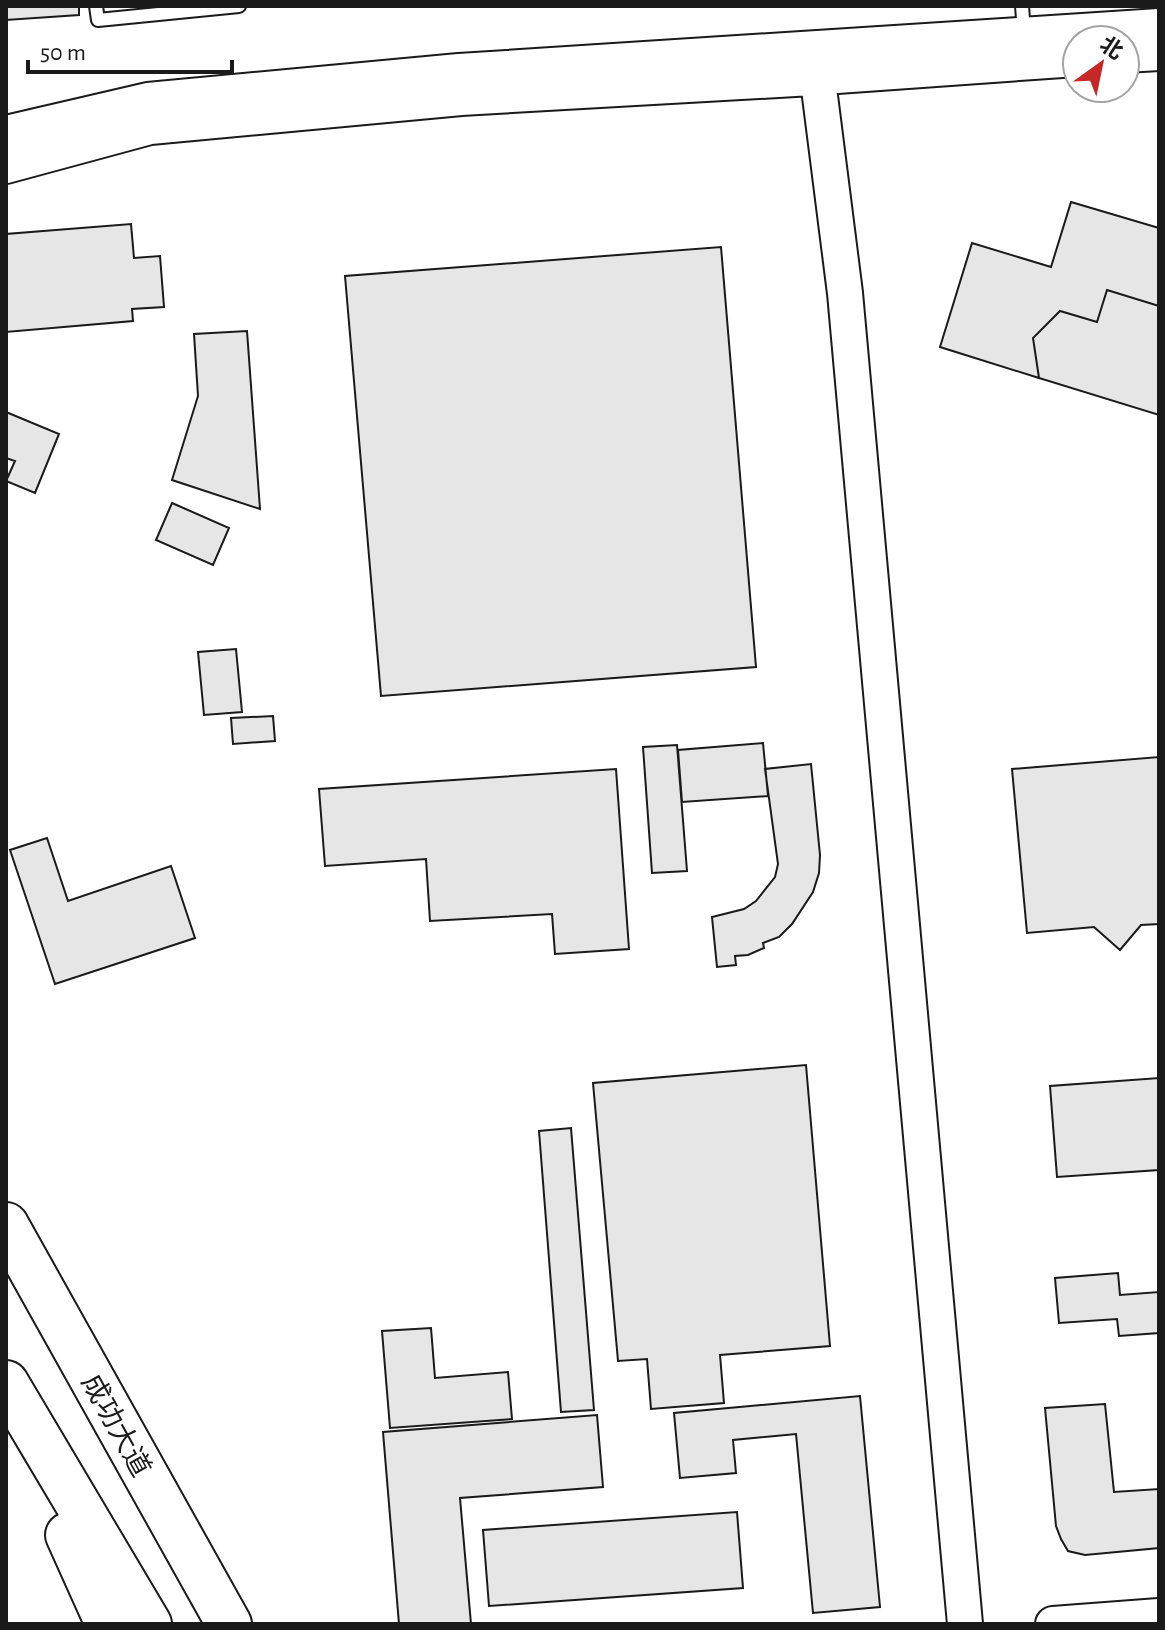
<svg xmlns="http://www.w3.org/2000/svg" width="1165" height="1630" font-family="'Alegreya Sans','Noto Sans SC',sans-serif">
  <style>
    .building { fill: #e6e6e6; stroke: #1a1a1a; stroke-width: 2 }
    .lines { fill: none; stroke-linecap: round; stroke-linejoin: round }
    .lane-casing { stroke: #1a1a1a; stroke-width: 16 }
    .secondary-casing { stroke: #1a1a1a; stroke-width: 38 }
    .highway-casing { stroke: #1a1a1a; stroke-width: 48 }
    .lane { stroke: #fff; stroke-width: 12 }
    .secondary { stroke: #fff; stroke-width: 34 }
    .highway { stroke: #fff; stroke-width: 44 }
    .labels { text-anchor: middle; stroke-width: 6; stroke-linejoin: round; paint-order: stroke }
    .street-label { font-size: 28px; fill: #1a1a1a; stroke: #fff }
  </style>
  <rect width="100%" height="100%" fill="#fff"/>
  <!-- building -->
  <path class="building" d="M6,6H79V15L6,20Z
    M1071,202L1159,228V306L1107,290L1097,322L1060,311L1033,338L1039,378L940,347L972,243L1051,267Z
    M131,224L134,258L160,256L164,307L132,309L133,321L6,332V234Z
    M721,247L756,667L381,696L345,276Z
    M1107,290L1159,306V415L1039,378L1033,338L1060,311L1097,322Z
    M247,331L260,509L172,480L198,396L194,334Z
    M6,412L59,434L35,493L6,481L15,461L6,458Z
    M172,503L229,528L213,565L156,540Z
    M236,649L242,712L204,715L198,652Z
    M273,716L275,741L233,744L231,718Z
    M763,743L768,796L682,802L678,750Z
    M677,745L687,871L652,873L643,747Z
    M1159,757V924L1141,925L1120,950L1094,927L1027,933L1012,769Z
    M811,764L820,855L819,873L813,892L792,924L779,937L763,943L764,948L748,955L735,956L736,965L717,967L712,917L744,909L756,901L775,877L778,864L765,769Z
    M616,769L629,949L555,954L552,914L430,921L426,859L325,866L319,789Z
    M47,838L68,901L171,866L195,938L55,984L10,850Z
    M806,1065L830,1346L720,1355L724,1403L651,1409L647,1359L618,1361L593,1083Z
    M1159,1078V1170L1057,1177L1050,1086Z
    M571,1128L594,1410L561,1412L539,1131Z
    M1118,1273L1120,1295L1159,1292V1333L1119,1336L1117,1319L1059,1323L1055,1278Z
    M431,1328L435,1378L508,1372L512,1419L390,1428L382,1331Z
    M860,1396L880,1607L813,1613L796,1434L733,1440L736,1473L680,1478L674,1413Z
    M1105,1404L1114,1492L1159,1489V1548L1085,1555L1068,1551L1061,1539L1056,1526L1045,1408Z
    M597,1415L603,1487L460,1498L471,1624H399L383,1432Z
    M737,1512L743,1588L489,1606L483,1530Z"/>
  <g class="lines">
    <!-- lane casing -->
    <g class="lane-casing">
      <path id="lane" d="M96,6L98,20L239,6
        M1022,6L1024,32"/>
    </g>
    <!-- secondary casing -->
    <g class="secondary-casing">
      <path id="secondary" d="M814,49L845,293L965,1624
        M1125,55L1159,53
        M6,133L148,100L459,71L1159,26
        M6,166L150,127L461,98L795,79L1077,59
        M1053,1624L1159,1616"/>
    </g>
    <!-- highway casing -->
    <g class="highway-casing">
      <path id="highway" d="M6,1225L229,1624
        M6,1383L149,1624
        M68,1535L108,1624"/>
    </g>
    <!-- lane -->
    <use href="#lane" class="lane"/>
    <!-- secondary -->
    <use href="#secondary" class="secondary"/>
    <!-- highway -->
    <use href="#highway" class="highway"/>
  </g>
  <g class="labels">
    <!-- street labels -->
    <g class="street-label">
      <text transform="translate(117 1425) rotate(61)" y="10">成功大道</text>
    </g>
  </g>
  <!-- border -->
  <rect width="1165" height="1630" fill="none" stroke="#1a1a1a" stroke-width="16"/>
  <!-- north arrow -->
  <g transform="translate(1101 64) rotate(33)"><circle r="38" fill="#ffffff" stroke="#a3a3a3" stroke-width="2"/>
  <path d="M0-6L14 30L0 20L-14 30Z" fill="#c62828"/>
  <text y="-12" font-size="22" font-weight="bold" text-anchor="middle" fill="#1a1a1a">北</text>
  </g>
  <!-- scale -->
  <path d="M28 60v12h204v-12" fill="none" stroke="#1a1a1a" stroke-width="4"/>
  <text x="40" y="60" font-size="24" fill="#1a1a1a" stroke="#ffffff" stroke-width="6" paint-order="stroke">50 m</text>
</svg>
